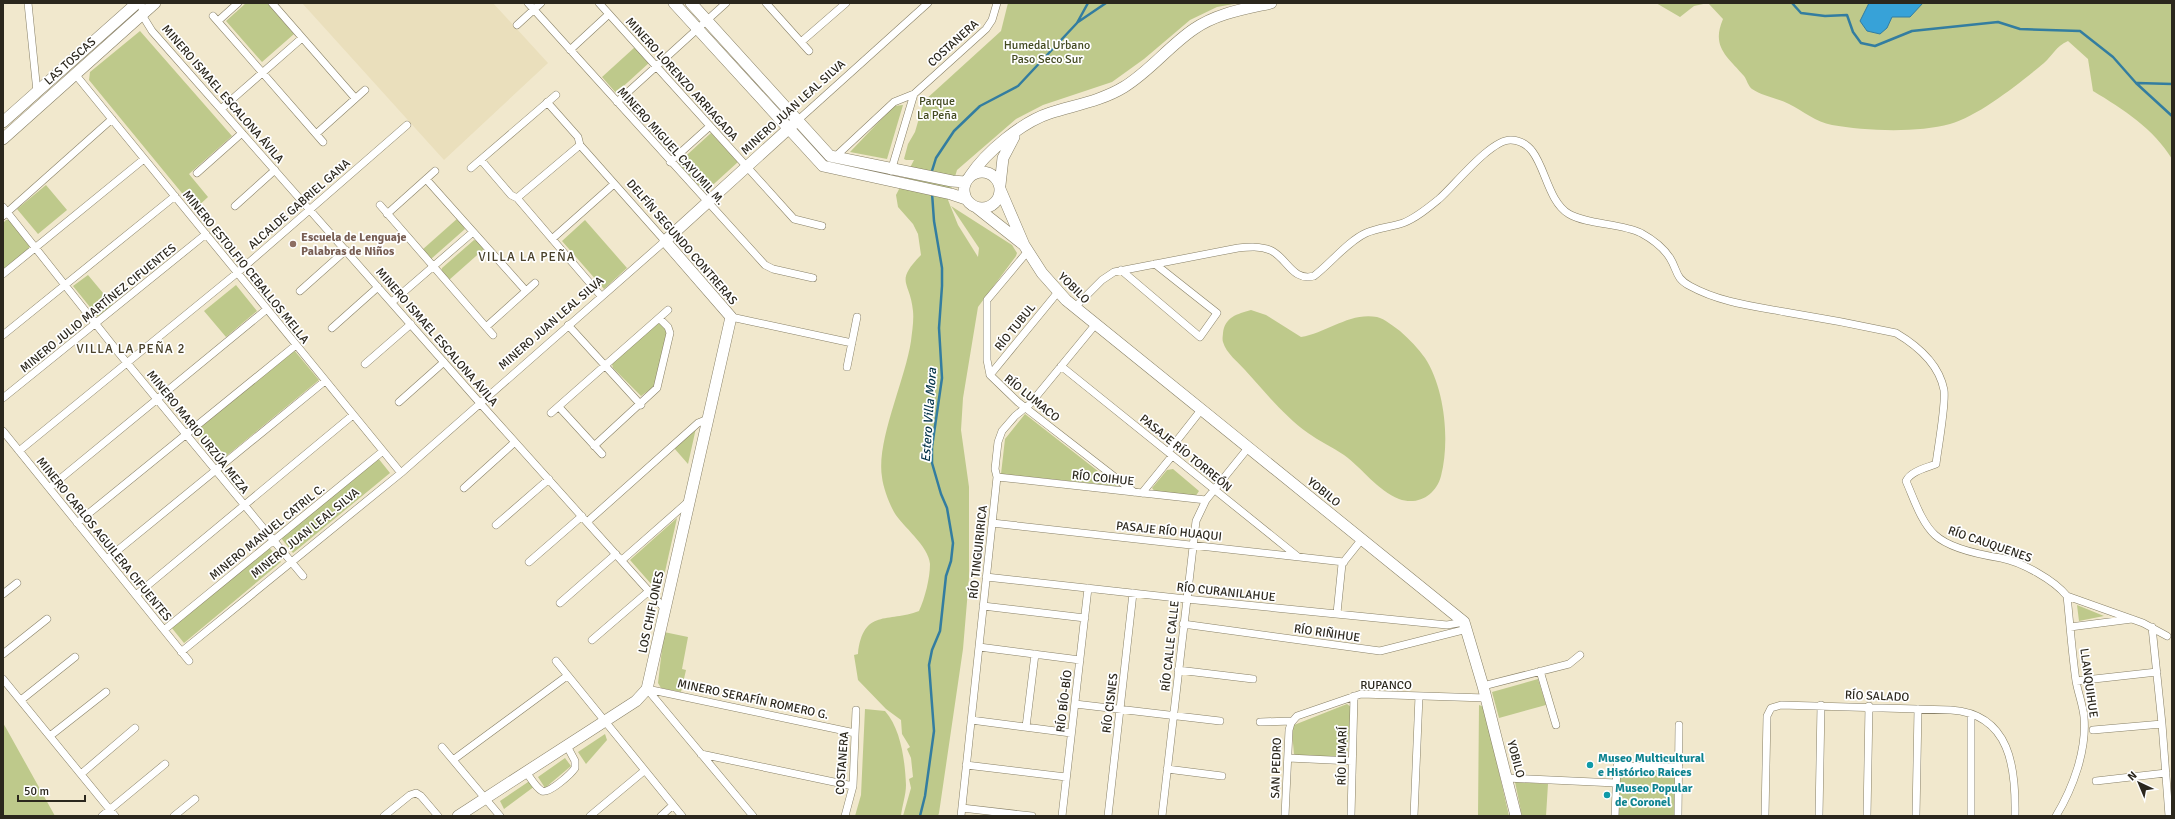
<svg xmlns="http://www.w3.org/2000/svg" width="2175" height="819" font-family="Signika,sans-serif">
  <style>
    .built { fill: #eadfbc }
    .green { fill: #bec98b }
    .water { fill: #37a2d8; stroke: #337da0 }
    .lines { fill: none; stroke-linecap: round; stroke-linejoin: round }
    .stream { stroke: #337da0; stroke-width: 2.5 }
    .street-casing { stroke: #888067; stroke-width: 8 }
    .secondary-casing { stroke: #888067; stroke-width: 12 }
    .street { stroke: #fff; stroke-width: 7 }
    .secondary { stroke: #fff; stroke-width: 11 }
    .education-dot { fill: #8d6e63; stroke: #fff; stroke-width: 1.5 }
    .culture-dot { fill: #0f9aa8; stroke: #fff; stroke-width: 1.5 }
    .labels { text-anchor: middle; stroke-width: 3.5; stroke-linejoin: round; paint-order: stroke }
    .street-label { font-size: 12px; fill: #2b271d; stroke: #fff }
    .park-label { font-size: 12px; fill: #434a21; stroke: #fff }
    .education-label { font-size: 12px; font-weight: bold; fill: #785e54; stroke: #fff; text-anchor: start }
    .culture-label { font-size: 12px; font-weight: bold; fill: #0d838f; stroke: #fff; text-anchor: start }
    .neighbourhood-label { font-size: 13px; letter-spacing: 1px; fill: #48402a; stroke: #fff }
    .water-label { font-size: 13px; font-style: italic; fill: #043349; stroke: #fff }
  </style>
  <rect width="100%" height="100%" fill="#f1e8cd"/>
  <!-- built -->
  <path class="built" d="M302,3H493L548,63L444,160Z"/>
  <!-- green -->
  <path class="green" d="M246,3H267L294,34L262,62L226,21Z
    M1008,3H1239L1217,7L1190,20L1144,59L1112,82L1043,105L1016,119L957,170L948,200L958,225L978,257L979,248L951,206L1012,245L1017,253L1016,256L978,307L963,398L961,430L969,487V578L963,649L939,813L938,816H903L911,788L909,779L913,777L911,758L907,749L910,747L902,734L901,720L886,709L858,680L854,655L858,654C863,608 888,623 919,611C925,598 930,578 930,564C929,546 902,526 894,512C889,503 883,487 882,477C876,441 905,381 911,341C912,332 914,321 913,311C910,280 894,283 921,255L918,234L913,224L898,207L896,195L914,160H906L904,159L908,144L915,132L924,101L1001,31Z
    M1656,3H2172V159C2154,129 2123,109 2093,91L2088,59L2068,41C2055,47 2054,54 2044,63C2021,82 1979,116 1950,124C1918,133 1865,131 1832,125C1816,122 1803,111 1789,104C1777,98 1762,96 1752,89C1748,86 1747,80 1744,76C1727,56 1711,47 1723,19L1708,3L1694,6L1680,17Z
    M140,31L232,136L189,174L208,197L195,209L89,80L90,72Z
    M635,47L650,62L616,93L602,77Z
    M903,105L887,159L850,152L894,106Z
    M711,133L738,162L705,192L678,163Z
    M46,185L67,210L38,234L17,209Z
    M458,218L465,229L431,259L422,250Z
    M6,220H10L30,246L28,250L3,270V223Z
    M585,220L627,268L604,289L562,241Z
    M474,240L477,241L484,249L449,280L441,271L442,268Z
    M88,275L113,305L98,317L73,286Z
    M236,285L257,311L226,337L204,311Z
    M1251,310L1266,315L1301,337C1327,333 1349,312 1377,317C1385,319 1393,326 1400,331C1409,339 1418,348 1425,358C1445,389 1450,441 1441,476C1436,495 1418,506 1399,499C1378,491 1362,468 1344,455C1332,447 1319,441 1308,433C1284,416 1265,392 1245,370C1238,362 1226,353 1223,342C1222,339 1223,335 1223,333C1225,317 1237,314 1251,310Z
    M656,324H662L667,331L656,385L641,396L613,368L612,364Z
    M294,350L319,380L219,462L194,431Z
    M1025,414L1117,486L1001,474L1005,439Z
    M696,428L688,464L674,448Z
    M378,458L390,473L293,553L281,538Z
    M1173,469L1199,491L1195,497L1156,493L1152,488L1167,470Z
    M677,518L660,594L630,560Z
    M269,547L281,562L184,643L171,627Z
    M2077,605L2104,616L2079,621Z
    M664,632L688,637L682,669L686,670L681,692L661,688L658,683Z
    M1538,679L1546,705L1499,718L1492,692Z
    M1347,704L1351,707L1347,757L1297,756L1294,754L1292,732L1294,725Z
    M1479,705L1484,707L1509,816H1478Z
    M865,709L885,711C901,729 905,761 906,785C906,795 902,806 901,816H855L861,795Z
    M3,723L6,728L55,816H3Z
    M605,734L607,740L586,764L578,752Z
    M565,758L571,766L545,788L538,777Z
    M1624,769L1669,771L1675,776L1674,816H1618L1619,773Z
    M531,780L535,786L504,809L500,801Z
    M1515,782L1548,784L1546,816H1522Z"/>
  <!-- water -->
  <path class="water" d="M1869,3H1926H1923L1910,17H1892L1887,28L1880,34L1867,31L1860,21Z"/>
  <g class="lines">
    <!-- stream -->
    <path class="stream" d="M1792,3L1801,13L1825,16L1847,15L1853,32L1861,43L1875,46L1912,31L1998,22L2020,29L2080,31L2113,57L2136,83L2172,116
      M1078,22L1106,3
      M2137,83L2172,84
      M931,174L936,158L954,131L980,106L1018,86L1077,23L1088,3
      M920,816L925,796L934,731L929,665L932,650L940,631L946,576L951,561L953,543L947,508L941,494L932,463V447L942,378L939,328L942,286V268L934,221L932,193"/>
    <!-- street casing -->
    <g class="street-casing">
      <path id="street" d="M28,3L37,92
        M141,3L144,18L152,31L479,402L664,608
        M272,3L355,98
        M528,3L765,265L773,269L813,278
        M599,3L794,219L822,226
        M766,3L809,51
        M213,16L323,142
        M218,21L238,3
        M517,25L541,3
        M801,42L846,3
        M570,50L609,14
        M75,74L401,473
        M617,102L726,3
        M221,109L302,38
        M797,121L928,3
        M316,134L365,90
        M835,157L894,102L914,94
        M481,160L511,195L517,198L601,296
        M670,162L710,126
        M471,168L556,95
        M891,171L914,94L986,29L992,20L997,3
        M197,173L242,133
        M426,179L526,291
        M517,198L580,145
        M380,205L493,335
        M235,206L275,170
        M3,207L118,352L303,576
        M387,214L435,171
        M3,216L112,119
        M552,239L614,184
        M1028,251L987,300V360L990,375L1018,402L1134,492
        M1121,270L1200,337L1217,313L1155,264
        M3,274L144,159
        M300,291L346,250
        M392,302L473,232
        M1074,308L1102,280L1114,272L1238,248C1249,247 1260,246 1270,250C1287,257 1292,282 1314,276C1330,264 1348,241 1366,233C1377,228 1391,227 1403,223C1416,218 1428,208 1439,199C1455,185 1491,139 1511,140C1546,141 1541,197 1569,214C1588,225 1621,223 1641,233C1652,239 1663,247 1670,258C1678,271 1675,278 1690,286C1719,302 1752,306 1785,312C1822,318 1859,325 1896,333C1918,346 1939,364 1944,390C1946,405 1938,447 1936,464C1926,468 1911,471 1906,481C1914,499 1921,522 1935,535C1950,549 1982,555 2001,558C2022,562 2054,580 2067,596
        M731,317L852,343
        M568,325L641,405
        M486,327L535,283
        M332,328L378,287
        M3,335L175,196
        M365,364L411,324
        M1061,366L1297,556
        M847,367L857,317
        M990,375L1058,292
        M3,398L206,234
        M399,402L444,362
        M559,407L602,454
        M551,413L668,310
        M3,431L189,661
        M594,446L657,388L670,333L668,327L659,318
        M19,451L237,273L407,125
        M1168,452L1201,410
        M997,477L1206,500
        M49,488L267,309
        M464,488L515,442
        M1142,493L1172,456
        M587,522L698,423L708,419
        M77,523L296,345
        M992,523L1344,562
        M496,525L549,479
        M107,559L325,381
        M622,560L689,501
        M529,562L582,516
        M986,577L1186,599L1447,625L1464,622
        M3,594L17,583
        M136,595L353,415
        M2067,596L2143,623L2167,636
        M560,603L616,554
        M983,606L1085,618
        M1337,613L1342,564L1362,539
        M1183,624L1380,651L1467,629
        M2070,627L2132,619
        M2152,627L2162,724L2169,816
        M164,630L383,451
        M592,640L649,591
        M979,647L1080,660
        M181,652L401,473L665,241L580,145L578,137L547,102
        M3,654L47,619
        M556,661L682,816
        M1178,670L1253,679
        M1540,671L1556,725
        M3,679L115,816
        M2076,681L2157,672
        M1483,686L1569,664L1580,655
        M647,689L855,733
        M647,689L753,816
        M21,700L75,657
        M1075,704L1220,721
        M971,720L1071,733
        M1260,722L1292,721
        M1026,727L1035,654
        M2093,730L2162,724
        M50,736L106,692
        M442,747L500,816
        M701,754L853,786
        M1288,758L1352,761
        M453,760L567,676
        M966,765L1066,777
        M1167,769L1222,776
        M526,772C530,777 536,788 542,791C549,794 571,774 575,768V761L567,746
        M81,774L135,728
        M1507,778L1616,783
        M2096,781L2166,773
        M962,808L1032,816
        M102,816L165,764
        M174,816L195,799
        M384,816L410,795L416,793L421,796L438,816
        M590,816L644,771
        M661,816L673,805
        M845,816L853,786L856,710
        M961,816L997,477L995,469L998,442L1002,431L1015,416L1030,404L1095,325
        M1062,816L1088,588
        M1108,816L1133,593
        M1162,816L1196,521L1206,500L1248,448
        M1285,816L1289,730L1291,723L1297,716L1361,694L1486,698
        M1351,816L1354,696
        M1414,816L1419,696
        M1615,816L1617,766L1679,767
        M1678,816L1679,725
        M1765,816L1767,716L1771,708L1781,705L1951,710C2011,714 2016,769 2015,816
        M1819,816L1821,705
        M1867,816L1869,706
        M1916,816L1918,709
        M1971,816V714
        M2056,816C2073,788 2087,750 2084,717C2083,705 2078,693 2076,681C2072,653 2070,624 2067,596"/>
    </g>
    <!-- secondary casing -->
    <g class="secondary-casing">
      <path id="secondary" d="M674,3L823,166L951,194L966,199
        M691,3L830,156L952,181L965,182
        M3,122L137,3
        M3,139L155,3
        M964 190a18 18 0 1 1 36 0a18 18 0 1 1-36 0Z
        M970,176C986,152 1022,122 1050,113C1075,105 1101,101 1124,87C1150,71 1169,46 1194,29C1217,13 1245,9 1271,3
        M1000,185L1003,158L1014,137
        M1000,189L1024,245L1042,273L1066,300L1464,622L1483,686L1516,816
        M976,207L1024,245
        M458,816L636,701L647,689L731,317L665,241L797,121"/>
    </g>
    <!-- street -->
    <use href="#street" class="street"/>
    <!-- secondary -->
    <use href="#secondary" class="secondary"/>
  </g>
  <!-- markers -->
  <circle class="education-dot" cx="293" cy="244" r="4"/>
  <g class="culture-dot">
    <circle cx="1590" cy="765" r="4"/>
    <circle cx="1607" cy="795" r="4"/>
  </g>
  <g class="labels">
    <!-- street labels -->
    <g class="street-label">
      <text transform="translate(953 43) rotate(-42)" y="4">COSTANERA</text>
      <text transform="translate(70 61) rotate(-42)" y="4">LAS TOSCAS</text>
      <text transform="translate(682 79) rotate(48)" y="4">MINERO LORENZO ARRIAGADA</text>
      <text transform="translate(223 94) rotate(49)" y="4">MINERO ISMAEL ESCALONA ÁVILA</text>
      <text transform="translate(793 107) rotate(-42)" y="4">MINERO JUAN LEAL SILVA</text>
      <text transform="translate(671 146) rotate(48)" y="4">MINERO MIGUEL CAYUMIL M.</text>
      <text transform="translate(299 204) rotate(-41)" y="4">ALCALDE GABRIEL GANA</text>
      <text transform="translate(682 242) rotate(49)" y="4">DELFÍN SEGUNDO CONTRERAS</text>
      <text transform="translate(246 267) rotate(51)" y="4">MINERO ESTOLFIO CEBALLOS MELLA</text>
      <text transform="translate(1074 288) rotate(45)" y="4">YOBILO</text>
      <text transform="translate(98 308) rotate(-39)" y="4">MINERO JULIO MARTÍNEZ CIFUENTES</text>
      <text transform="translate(551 323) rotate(-41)" y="4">MINERO JUAN LEAL SILVA</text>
      <text transform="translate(1015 327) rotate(-51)" y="4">RÍO TUBUL</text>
      <text transform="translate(437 337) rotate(49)" y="4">MINERO ISMAEL ESCALONA ÁVILA</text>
      <text transform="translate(1032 398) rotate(39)" y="4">RÍO LUMACO</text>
      <text transform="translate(198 432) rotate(51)" y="4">MINERO MARIO URZÚA MEZA</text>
      <text transform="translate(1186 453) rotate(39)" y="4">PASAJE RÍO TORREÓN</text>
      <text transform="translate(1103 478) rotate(6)" y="4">RÍO COIHUE</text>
      <text transform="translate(1324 492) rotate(39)" y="4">YOBILO</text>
      <text transform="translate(1169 531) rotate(6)" y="4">PASAJE RÍO HUAQUI</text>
      <text transform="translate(267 532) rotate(-39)" y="4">MINERO MANUEL CATRIL C.</text>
      <text transform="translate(305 533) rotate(-39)" y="4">MINERO JUAN LEAL SILVA</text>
      <text transform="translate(104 539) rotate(51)" y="4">MINERO CARLOS AGUILERA CIFUENTES</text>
      <text transform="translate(1990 544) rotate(19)" y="4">RÍO CAUQUENES</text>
      <text transform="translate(978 552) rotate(-84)" y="4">RÍO TINGUIRIRICA</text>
      <text transform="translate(1226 592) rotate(6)" y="4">RÍO CURANILAHUE</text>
      <text transform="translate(651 612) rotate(-78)" y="4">LOS CHIFLONES</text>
      <text transform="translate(1327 633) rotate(8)" y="4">RÍO RIÑIHUE</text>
      <text transform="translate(1170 646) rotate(-84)" y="4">RÍO CALLE CALLE</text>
      <text transform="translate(2089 683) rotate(82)" y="4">LLANQUIHUE</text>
      <text x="1386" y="689">RUPANCO</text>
      <text transform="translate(1877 696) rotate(2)" y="4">RÍO SALADO</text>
      <text transform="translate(753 699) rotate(12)" y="4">MINERO SERAFÍN ROMERO G.</text>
      <text transform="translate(1064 701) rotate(-83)" y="4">RÍO BÍO-BÍO</text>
      <text transform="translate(1110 703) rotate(-83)" y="4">RÍO CISNES</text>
      <text transform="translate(1342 756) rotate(-89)" y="4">RÍO LIMARÍ</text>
      <text transform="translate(1516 759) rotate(75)" y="4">YOBILO</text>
      <text transform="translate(842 763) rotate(-86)" y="4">COSTANERA</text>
      <text transform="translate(1276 768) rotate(-88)" y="4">SAN PEDRO</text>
    </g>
    <!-- park labels -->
    <g class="park-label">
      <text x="1047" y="49">Humedal Urbano<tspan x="1047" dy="14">Paso Seco Sur</tspan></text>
      <text x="937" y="105">Parque<tspan x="937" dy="14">La Peña</tspan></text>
    </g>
    <!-- education labels -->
    <g class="education-label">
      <text x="301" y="241">Escuela de Lenguaje<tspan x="301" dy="14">Palabras de Niños</tspan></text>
    </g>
    <!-- culture labels -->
    <g class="culture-label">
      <text x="1598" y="762">Museo Multicultural<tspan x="1598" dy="14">e Histórico Raices</tspan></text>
      <text x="1615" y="792">Museo Popular<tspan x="1615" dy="14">de Coronel</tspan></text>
    </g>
    <!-- neighbourhood labels -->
    <g class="neighbourhood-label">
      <text x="527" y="261">VILLA LA PEÑA</text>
      <text x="131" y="353">VILLA LA PEÑA 2</text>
    </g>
    <!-- water labels -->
    <g class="water-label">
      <text transform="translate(928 415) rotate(-86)" y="5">Estero Villa Mora</text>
    </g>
  </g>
  <!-- border -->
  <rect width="2175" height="819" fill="none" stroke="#2b271d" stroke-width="8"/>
  <!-- north arrow -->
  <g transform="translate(2139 783) rotate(316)" stroke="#ffffff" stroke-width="3" paint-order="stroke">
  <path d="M0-3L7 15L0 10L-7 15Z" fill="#2b271d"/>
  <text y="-6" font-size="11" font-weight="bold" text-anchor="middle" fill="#2b271d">N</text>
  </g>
  <!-- scale -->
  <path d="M18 795v6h67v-6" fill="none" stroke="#2b271d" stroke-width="2"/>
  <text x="24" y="795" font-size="12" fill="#2b271d" stroke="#ffffff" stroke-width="3" paint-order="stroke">50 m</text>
</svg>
